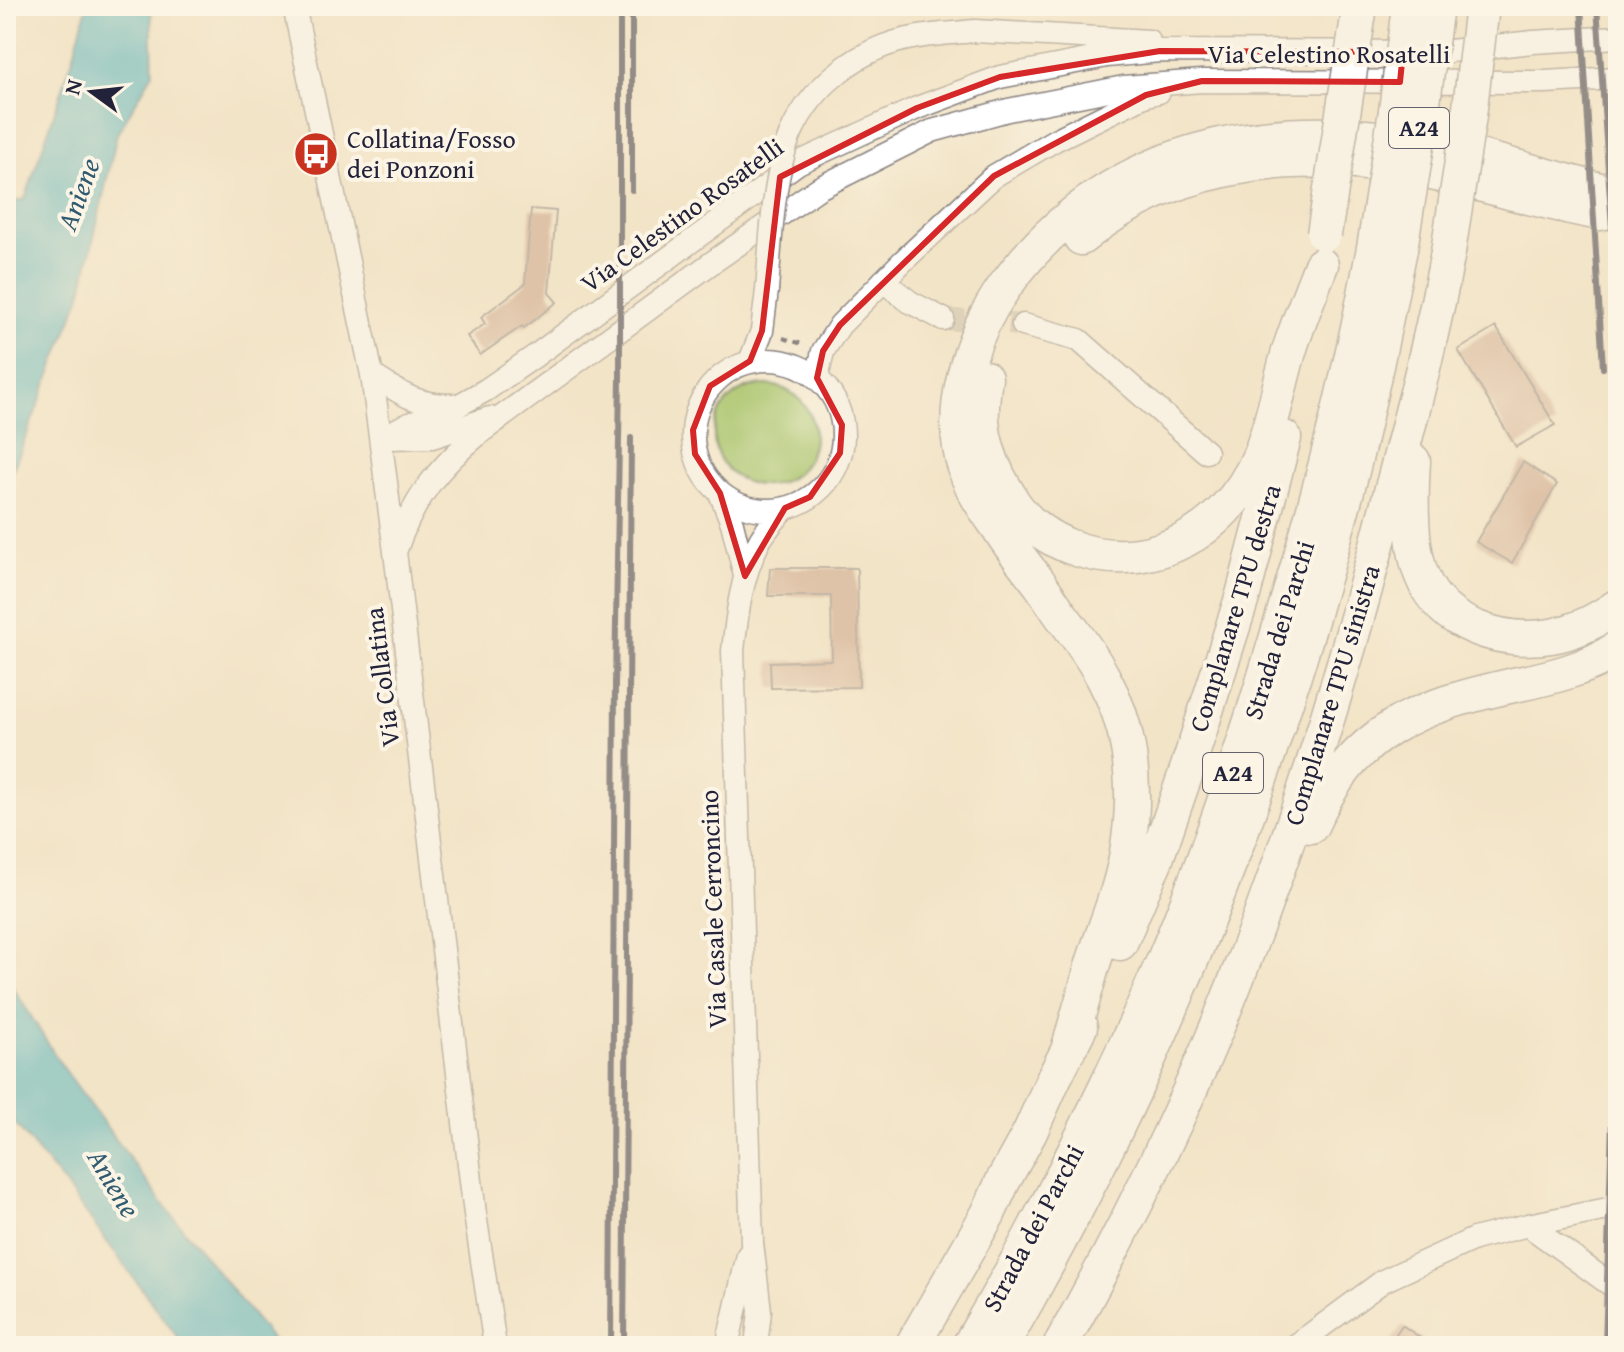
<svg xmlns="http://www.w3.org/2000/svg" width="1624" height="1352" font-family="'Gentium Book Plus',serif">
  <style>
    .green { fill: #a8c369; stroke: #657252; stroke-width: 2 }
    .water { fill: #45b1c2; stroke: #346a7e; stroke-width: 2 }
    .building { fill: #c79c84 }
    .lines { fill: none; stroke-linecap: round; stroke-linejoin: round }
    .minor-tunnel { stroke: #c8bdab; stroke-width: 22; stroke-dasharray: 22 11; stroke-linecap: butt }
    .minor-casing { stroke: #8a8381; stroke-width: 25 }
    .highway-casing { stroke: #8a8381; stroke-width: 37 }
    .path { stroke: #8a8381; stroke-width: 4; stroke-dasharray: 6 6; stroke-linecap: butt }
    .minor { stroke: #fff; stroke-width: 22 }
    .highway { stroke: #fff; stroke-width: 34 }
    .rail { stroke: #22223b; stroke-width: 6 }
    .minor-bridge-casing { stroke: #8a8381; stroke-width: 25; stroke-linecap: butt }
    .highway-bridge-casing { stroke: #8a8381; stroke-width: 37; stroke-linecap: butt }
    .minor-bridge { stroke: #fff; stroke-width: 22 }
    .highway-bridge { stroke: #fff; stroke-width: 34 }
    .marked { fill: none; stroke: #d62828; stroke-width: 6; stroke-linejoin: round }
    .labels { text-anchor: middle; stroke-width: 8; stroke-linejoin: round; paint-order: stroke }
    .shield { fill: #fcf5e5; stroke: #63616e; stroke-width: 2 }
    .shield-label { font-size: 24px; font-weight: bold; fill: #22223b }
    .street-label { font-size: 26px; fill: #22223b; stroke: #fcf5e5 }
    .poi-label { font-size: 26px; fill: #22223b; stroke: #fcf5e5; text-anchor: start }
    .water-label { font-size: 28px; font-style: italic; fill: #305b71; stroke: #fcf5e5 }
  </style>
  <rect width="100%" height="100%" fill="#fcf5e5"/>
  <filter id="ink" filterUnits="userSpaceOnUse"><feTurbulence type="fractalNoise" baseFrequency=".0125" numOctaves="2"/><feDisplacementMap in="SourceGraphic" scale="16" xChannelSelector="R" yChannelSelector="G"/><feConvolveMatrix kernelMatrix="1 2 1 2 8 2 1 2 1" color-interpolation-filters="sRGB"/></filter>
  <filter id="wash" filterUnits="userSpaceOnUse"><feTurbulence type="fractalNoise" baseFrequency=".006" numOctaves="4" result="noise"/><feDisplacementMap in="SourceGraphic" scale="32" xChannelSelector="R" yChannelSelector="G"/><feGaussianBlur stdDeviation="1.8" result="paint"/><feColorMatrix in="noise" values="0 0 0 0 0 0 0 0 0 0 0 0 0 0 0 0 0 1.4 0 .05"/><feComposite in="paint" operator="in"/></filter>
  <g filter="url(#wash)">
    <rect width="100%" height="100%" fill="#f2e4c7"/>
    <!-- green -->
    <path class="green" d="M714 435a50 50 0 1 1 100 0a50 50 0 1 1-100 0Z"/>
    <!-- water -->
    <path class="water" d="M87,6H151L153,73L117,134L81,295L6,488V204L25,199L72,61Z
      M6,976L60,1063L163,1204L277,1346H184L62,1181L6,1113Z"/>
    <g id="blocks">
      <!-- building -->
      <path class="building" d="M531,209L556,211L549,293L557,302L524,328L522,326L480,355L467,336L485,324L481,317L525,284Z
        M1496,327L1555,425L1516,447L1458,350Z
        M1523,462L1557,484L1512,563L1476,542Z
        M770,568H857L859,687L771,688L770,662L832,660L831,596H768Z
        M1402,1325L1432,1346H1388Z"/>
    </g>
  </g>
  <g filter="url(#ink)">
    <use href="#blocks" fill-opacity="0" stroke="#8a8381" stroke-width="2"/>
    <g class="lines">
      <!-- minor-tunnel -->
      <path class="minor-tunnel" d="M943,319L1023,325"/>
      <!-- minor casing -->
      <g class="minor-casing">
        <path id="minor" d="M294,6L372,375L395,552L475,1214L495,1346
          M975,31L1149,41
          M883,281L910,302L943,319
          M1023,325L1079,340L1206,452
          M693 435a75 75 0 1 1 150 0a75 75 0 1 1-150 0Z
          M750,361L762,331L767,290
          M372,375C403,395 416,405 454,405
          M817,378L823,351L840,325L903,261L994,176L1055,140L1146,95L1159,92
          M381,438L404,426L459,405L486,390L535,356L798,163L917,108L1000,77L1107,56L1160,51L1440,52L1533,42L1618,37
          M388,438L432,437L490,418
          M720,493L732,523L745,576
          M395,552C414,498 437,468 481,432L710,264L819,188L932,131L1008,110L1124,87L1202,81L1545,82L1618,78
          M1528,1225L1618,1290
          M727,1346L748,1255
          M756,1346L760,1311L752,1243L733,651C737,614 741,578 758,544C764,531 776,519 785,508
          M1295,1346L1383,1281L1474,1239L1528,1225L1618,1207"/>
      </g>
      <!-- highway casing -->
      <g class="highway-casing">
        <path id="highway" d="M1081,238C1182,154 1317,148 1440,175C1494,186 1546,204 1601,213
          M985,378C983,392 981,406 982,420C983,441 990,460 999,478C1004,487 1009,496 1014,504C1041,543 1093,561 1138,555C1172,550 1199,536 1223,511C1271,463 1272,405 1291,345C1300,318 1311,291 1321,265
          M1413,461C1411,494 1409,545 1422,576C1441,626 1503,644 1551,636C1575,632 1598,620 1618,606
          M1311,826C1354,729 1416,707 1514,685C1549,678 1588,669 1618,648
          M1120,943L1156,859L1188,767L1243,595L1284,438
          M1069,1047C1077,1020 1084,994 1092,967C1103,930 1121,891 1127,852C1133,818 1134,782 1128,748C1120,697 1092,655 1061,615C1054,605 1047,594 1040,584C1026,566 1012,549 1000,530C987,511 973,493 966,471C945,413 970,335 1005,286C1108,144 1272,114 1436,147C1498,159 1557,181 1618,194
          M912,1346L988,1214L1003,1181L1030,1132L1054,1078L1080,1027
          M969,1346C1042,1222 1106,1094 1163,962C1211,849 1249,731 1284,613C1321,491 1352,368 1375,242
          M1001,1346C1160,1073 1276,773 1353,467C1371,395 1385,322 1400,249
          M1060,1346C1117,1244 1170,1140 1215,1032C1284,867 1338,695 1383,522C1407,433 1431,343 1448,252"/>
      </g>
      <!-- path -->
      <path class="path" d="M783,338L805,345"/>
      <!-- minor -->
      <use href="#minor" class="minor"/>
      <!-- highway -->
      <use href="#highway" class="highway"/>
      <!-- rail -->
      <path class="rail" d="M1581,6L1603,368
        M1597,6L1613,243L1618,352
        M632,190V6
        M611,1346L615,685L620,379V6
        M624,1346L631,438
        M1605,1346L1613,1090L1616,902"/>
      <!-- minor-bridge casing -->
      <g class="minor-bridge-casing">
        <path id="minor-bridge" d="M767,290C771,242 772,177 791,133C813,84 861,47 913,38C933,34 954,33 975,31"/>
      </g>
      <!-- highway-bridge casing -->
      <g class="highway-bridge-casing">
        <path id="highway-bridge" d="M1324,234L1360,6
          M1375,242L1396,111L1409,6
          M1400,249L1418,139L1436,6
          M1448,252L1469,116L1482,6"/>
      </g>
      <!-- minor-bridge -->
      <use href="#minor-bridge" class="minor-bridge"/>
      <!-- highway-bridge -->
      <use href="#highway-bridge" class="highway-bridge"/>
    </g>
  </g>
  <!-- marked area -->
  <path d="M0 0H1624V1352H0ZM1160,51L1403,52L1400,82L1202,81L1146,95L994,176L840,325L823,351L817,378L842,425L840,453L810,497L785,508L745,576L720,493L695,454L693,430L710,386L750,361L762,331L780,177L917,108L1000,77Z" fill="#f2e4c7" fill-opacity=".55" fill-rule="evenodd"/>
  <path class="marked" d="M1160,51L1403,52L1400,82L1202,81L1146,95L994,176L840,325L823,351L817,378L842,425L840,453L810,497L785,508L745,576L720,493L695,454L693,430L710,386L750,361L762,331L780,177L917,108L1000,77Z"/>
  <!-- icons -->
  <defs>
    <g id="bus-disc" transform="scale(2.3)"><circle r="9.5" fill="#c8321e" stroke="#fcf5e5"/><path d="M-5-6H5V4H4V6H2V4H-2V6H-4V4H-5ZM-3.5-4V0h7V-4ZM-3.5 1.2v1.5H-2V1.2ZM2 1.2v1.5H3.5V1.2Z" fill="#fff"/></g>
  </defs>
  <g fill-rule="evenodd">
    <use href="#bus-disc" x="316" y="154"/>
  </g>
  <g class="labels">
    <!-- shield labels -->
    <g class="shield">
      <rect x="1389" y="108" width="60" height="40" rx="6"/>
      <rect x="1203" y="753" width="60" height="40" rx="6"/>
    </g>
    <g class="shield-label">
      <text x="1419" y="136">A24</text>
      <text x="1233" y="781">A24</text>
    </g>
    <!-- street labels -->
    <g class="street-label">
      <text x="1329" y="63">Via Celestino Rosatelli</text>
      <text transform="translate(682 215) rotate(-36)" y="9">Via Celestino Rosatelli</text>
      <text transform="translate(1235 608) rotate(-73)" y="9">Complanare TPU destra</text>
      <text transform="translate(1279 630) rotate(-73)" y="9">Strada dei Parchi</text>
      <text transform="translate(382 677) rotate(-97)" y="9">Via Collatina</text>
      <text transform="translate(1332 695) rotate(-73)" y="9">Complanare TPU sinistra</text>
      <text transform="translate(713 909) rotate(-92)" y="9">Via Casale Cerroncino</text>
      <text transform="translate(1033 1228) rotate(-62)" y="9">Strada dei Parchi</text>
    </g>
    <!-- poi labels -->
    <g class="poi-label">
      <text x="347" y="148">Collatina/Fosso<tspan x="347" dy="30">dei Ponzoni</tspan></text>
    </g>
    <!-- water labels -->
    <g class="water-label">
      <text transform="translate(78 194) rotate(-70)" y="10">Aniene</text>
      <text transform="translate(114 1183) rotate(59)" y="10">Aniene</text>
    </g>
  </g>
  <!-- margin -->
  <rect width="1624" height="1352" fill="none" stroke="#fcf5e5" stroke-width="32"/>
  <!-- north arrow -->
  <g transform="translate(92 92) rotate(285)" stroke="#fcf5e5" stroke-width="6" paint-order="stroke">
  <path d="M0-6L14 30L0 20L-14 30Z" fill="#22223b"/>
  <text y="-12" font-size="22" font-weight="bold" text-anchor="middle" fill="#22223b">N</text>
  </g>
</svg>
